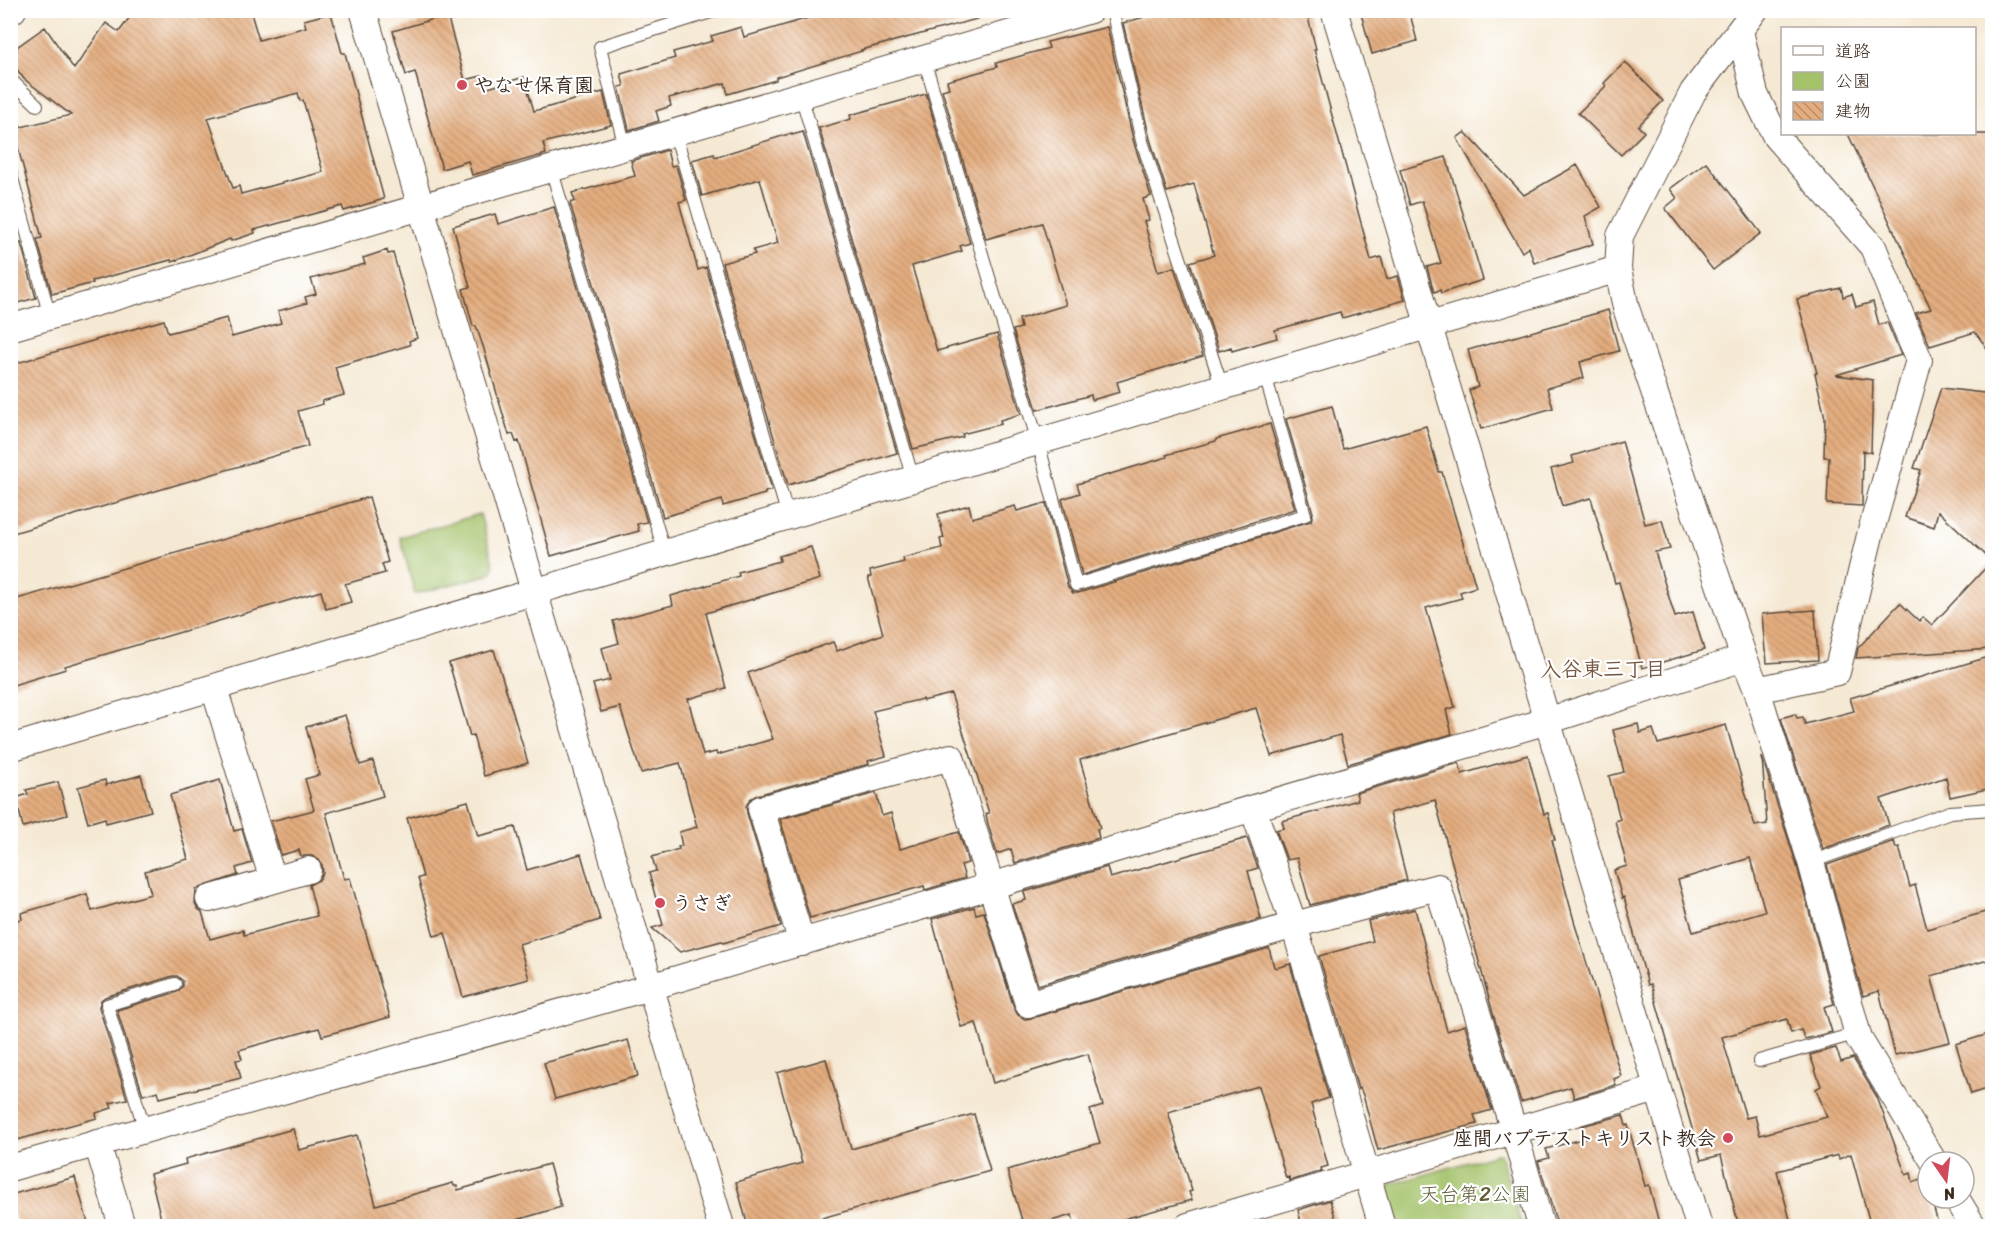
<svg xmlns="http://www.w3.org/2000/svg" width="2003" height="1237" font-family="Sriracha,'Klee One',sans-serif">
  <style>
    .green { fill: #a4c26a; stroke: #707644; stroke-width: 1.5 }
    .building { fill: url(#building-back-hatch); fill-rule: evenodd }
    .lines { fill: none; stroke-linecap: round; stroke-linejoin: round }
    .lane-casing { stroke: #574739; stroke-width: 14 }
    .street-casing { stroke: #574739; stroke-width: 28 }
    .lane { stroke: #fff; stroke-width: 12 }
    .street { stroke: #fff; stroke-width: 26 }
    .poi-dot { fill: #d1495b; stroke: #fff; stroke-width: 2 }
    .labels { text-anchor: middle; stroke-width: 4.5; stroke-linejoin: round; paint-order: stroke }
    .poi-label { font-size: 20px; font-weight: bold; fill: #3b2a1e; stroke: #fff; text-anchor: start }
    .park-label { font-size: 20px; fill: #605f39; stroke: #fff }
    .neighbourhood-label { font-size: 21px; font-weight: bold; fill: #765840; stroke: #fff }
  </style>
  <defs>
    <pattern id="building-back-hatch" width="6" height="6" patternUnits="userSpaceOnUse" patternTransform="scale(1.5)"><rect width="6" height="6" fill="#e4ad7f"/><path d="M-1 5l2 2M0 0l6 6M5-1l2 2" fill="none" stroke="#ba8d67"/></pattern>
  </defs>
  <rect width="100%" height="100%" fill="#fff"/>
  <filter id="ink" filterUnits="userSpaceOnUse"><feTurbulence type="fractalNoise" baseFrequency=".0167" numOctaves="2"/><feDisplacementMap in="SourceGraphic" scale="12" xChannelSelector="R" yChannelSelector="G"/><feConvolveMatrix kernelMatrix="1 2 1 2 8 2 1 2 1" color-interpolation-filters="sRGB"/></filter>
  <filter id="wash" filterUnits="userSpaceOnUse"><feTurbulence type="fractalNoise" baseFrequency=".008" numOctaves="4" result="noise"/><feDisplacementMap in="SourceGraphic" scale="24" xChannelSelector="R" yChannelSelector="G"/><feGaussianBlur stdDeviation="1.35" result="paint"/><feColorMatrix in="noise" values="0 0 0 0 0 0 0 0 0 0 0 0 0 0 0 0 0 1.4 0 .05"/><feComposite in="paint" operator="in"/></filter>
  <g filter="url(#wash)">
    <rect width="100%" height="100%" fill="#f5e9d4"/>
    <!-- green -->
    <path class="green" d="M480,514L494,567L492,572L488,575L415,594L400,537Z
      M1500,1153L1522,1226H1396L1385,1186Z"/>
    <g id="blocks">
      <!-- building -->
      <path class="building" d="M135,10H250L259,40L306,27L304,20L331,13L342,53H345L384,199L344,211L342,206L254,230L255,233L231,241L230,239L172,262L171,260L92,281L93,283L52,294L37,239L42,238L13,129L71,115L24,79L10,60V52L45,27L74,69L106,23L119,32ZM298,93L300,101L303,100L323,172L241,194L239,186L233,188L208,118Z
        M813,10H976L977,19L861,50L862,51L776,77V80L728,94L725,83L669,98L671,106L656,111L659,121L629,130L619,87L624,86L621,74L675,58L673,52L713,41L711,36L741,27L744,37L815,16Z
        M1169,10H1306L1316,49H1314L1371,260L1381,257L1387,279L1398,276L1405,300L1342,318L1340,312L1275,330L1277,338L1232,351L1231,347L1219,351L1190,262L1214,255L1194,184L1167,192L1150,139L1123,23Z
        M1360,10H1409L1417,41L1372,54Z
        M447,15L465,80L482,76L485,89L524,77L534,111L603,92L611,125L543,143L546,154L472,175L468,161L442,169L415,72L406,75L393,31Z
        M1107,27L1134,143L1151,196L1143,199L1149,220L1144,221L1158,272L1174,267L1203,356L1117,382L1120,392L1092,400L1091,395L1037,410L1013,330L1021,328L1019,319L1066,305L1042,223L986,239L942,90L949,88L947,81L997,67L996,63L1049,48L1047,42Z
        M1625,62L1663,101L1638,126L1644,132L1621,155L1578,113L1606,86L1604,83Z
        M926,94L970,243L960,246L962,251L912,266L937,351L997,334L1021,414L1000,420L1001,424L962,434L963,437L913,449L819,128L851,119L850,115Z
        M803,132L897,453L788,485L722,263L755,254L753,250L778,243L760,179L702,196L692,160L714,154L715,157L792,133V135Z
        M1465,132L1524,195L1577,165L1601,207L1585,216L1593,244L1534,263L1529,247L1522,252L1457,138Z
        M1848,134H1992V355L1975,332L1930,346L1916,313L1931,309Z
        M667,150L671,166L676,165L686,200L679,202L698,270L706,267L772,490L765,492V494L723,506L722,500L663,517L570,203L575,201L572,193L635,176L631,161Z
        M1446,157L1483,280L1441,293L1440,290L1434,292L1427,267L1441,263L1422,201L1410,205L1400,170Z
        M1706,162L1761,233L1713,270L1665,208L1677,198L1670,189Z
        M554,207L647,522L637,524L639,531L551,556L519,441L516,442L513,434L509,435L483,346L476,326H473L463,289L470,287L453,226L495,214L498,224Z
        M21,243L36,298L10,305V246Z
        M387,250L388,254L393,253L417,338L409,341L410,345L335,367L344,395L322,401L323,404L298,411L308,446L10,534V365L164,320L168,333L227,318L232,337L281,323L278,311L307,303L305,297L316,294L311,279L365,264L363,258Z
        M1841,288L1843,297L1852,294L1856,307L1873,302L1879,325L1887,322L1901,355L1836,375L1873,380L1871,453L1863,450L1862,506L1827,504L1829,457H1824L1825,418L1815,373H1817L1797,299Z
        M1608,310L1619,351L1580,362L1584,378L1547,388L1553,408L1481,429L1469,390L1478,387L1468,350Z
        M1941,388L1992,394V649L1856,658L1858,648L1900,603L1919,621L1923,617L1932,625L1992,561L1938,511L1934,527L1905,517L1921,470L1914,468Z
        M1332,406L1343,449L1426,426L1439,472H1442L1476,587L1460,592L1462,598L1426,608L1455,707L1446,710L1452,734L1348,764L1340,735L1271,756L1256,708L1146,740L1080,760L1100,828L1097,829L1099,838L1015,863L1011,849L997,854L988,824L986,814L989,813L951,694L923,701L922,699L873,711L886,756L868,761L869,764L757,795L750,799L746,806L747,813L781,926L723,943L722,941L680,952L652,928L663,925L649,873L656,871L652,857L679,849L678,847L682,846L679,832L697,827L680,763L641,773L620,707L601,712L593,684L610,680L602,648L619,643L613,621L673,605L671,596L739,576L738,572L780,561L779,556L811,547L820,579L706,613L726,688L688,699L703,755L716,752L717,755L773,739L748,673L833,642L837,651L883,634L868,577H871L870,571L904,562L903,558L942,548L940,539L944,538L938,514L969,505L972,518L1015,506L1017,511L1046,503L1068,587L1073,593H1078L1311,521L1313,513L1286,419Z
        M1270,424L1295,509L1082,575L1062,499L1080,493L1077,484L1167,457L1166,455L1216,441V439Z
        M1622,441L1645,524L1662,520L1670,549L1655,552L1675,617L1693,612L1704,650L1642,668L1619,582L1615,583L1591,498L1562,506L1551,469L1574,463L1572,456Z
        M369,497L388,562L382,564L385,573L345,584L351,602L326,609L321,591L65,666L66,669L10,686V601Z
        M1815,610L1818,660L1767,663L1766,651H1765L1762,614Z
        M494,650L528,763L484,776L473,735L470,736L449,663Z
        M1992,656V788L1950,797L1946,777L1881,799L1889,825L1823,849L1781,718L1795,714L1797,718L1803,717L1805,724L1854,711L1850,698Z
        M345,715L360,765L373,761L383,796L326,813L344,879L350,878L390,1017L322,1036L319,1028L239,1050L242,1059L236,1060L241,1078L160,1098L158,1091L143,1095L117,1010L177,992L183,986V981L177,976H173L105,997L101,1000L99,1007L127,1099L110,1103L112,1108L96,1113L97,1118L10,1142V922L22,919L21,913L87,894L92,911L151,894L145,871L188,859L170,795L220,780L234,831L242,829L252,863L236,868L238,875L196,889L195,903L198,909L202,912L210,939L243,930L244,935L317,916L309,885L319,880L323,873L322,865L319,860L312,856H301L299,850L281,855L271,821L314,810L305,779L319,775L306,727Z
        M1638,724L1640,733L1653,729L1658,744L1726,725L1755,826L1767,824L1762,757L1797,866L1834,1004L1824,1007L1832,1032L1805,1039L1801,1030L1791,1033L1787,1019L1722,1037L1746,1118L1755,1116L1760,1135L1827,1117L1816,1089L1821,1086L1810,1055L1836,1048L1841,1062L1853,1058L1877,1097L1906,1175L1911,1173L1913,1182L1926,1179L1928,1198H1931L1939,1227H1871L1851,1154L1839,1159L1838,1155L1777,1171L1792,1227H1739L1721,1155L1701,1160L1651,984L1648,985L1624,897L1622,898L1614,870L1627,866L1615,821L1620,819L1609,776L1624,772L1613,730ZM1750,858L1765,911L1693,932L1678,880Z
        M1528,755L1544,814L1548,813L1555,840H1552L1576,928L1621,1076L1614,1079L1616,1085L1574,1098L1571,1087L1521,1102L1494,1017L1435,800L1390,813L1407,880L1310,905L1297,858L1287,860L1276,830L1284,828L1282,821L1358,800L1356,793L1459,763L1462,774Z
        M141,775L151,811L106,823L105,818L88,823L78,787L105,780L106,785Z
        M58,782L67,815L23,827L16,798L28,794L26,790Z
        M876,793L882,816L891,813L900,849L959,832L968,863L961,865L965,878L925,890L924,886L810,918L780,819Z
        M468,801L478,836L515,827L527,870L581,854L600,920L519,944L529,979L463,997L445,933L434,936L418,878L423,877L407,818Z
        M1247,838L1258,868L1248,871L1261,919L1038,985L1012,904L1026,900L1024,892L1107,867L1110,878Z
        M1894,841L1896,848L1899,847L1910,887L1915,885L1927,929L1992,910V959L1931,976L1950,1042L1895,1055L1879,991L1863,996L1827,865Z
        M974,907L976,914L984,912L1014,1008L1018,1015L1025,1019L1032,1018L1269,948L1274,967L1276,968L1290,964L1329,1098L1311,1104L1328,1166L1321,1168L1322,1171L1290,1181L1289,1177L1286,1178L1259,1086L1168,1112L1192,1191L1189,1192L1192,1200L1095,1227H1075L1072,1215L1031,1227H1024L1007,1170L1100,1143L1090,1110L1103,1106L1088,1054L993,1083L976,1023L961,1027L932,919Z
        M1415,909L1447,1031L1465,1025L1492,1110L1474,1115L1477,1124L1378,1150L1363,1095L1360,1088L1358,1089L1319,956L1373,941L1368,921Z
        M1992,1033V1087L1971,1094L1956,1044Z
        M628,1040L638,1076L555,1099L544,1063Z
        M826,1059L851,1149L974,1114L990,1171L818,1219L820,1227H748L736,1182L802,1163L777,1073Z
        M1623,1115L1626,1126L1628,1125L1645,1186L1649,1185L1660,1227H1558L1538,1161L1549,1158L1546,1149L1585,1138L1582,1126Z
        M293,1129L299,1150L357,1135L376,1205L453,1183L454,1186H457L458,1190L549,1164L561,1207L493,1227H163L150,1174L186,1164L185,1159Z
        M75,1177L89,1227H17L10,1195Z
        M1330,1200L1338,1227H1302L1298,1210Z"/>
    </g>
  </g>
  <g filter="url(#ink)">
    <use href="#blocks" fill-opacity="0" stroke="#574739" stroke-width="1.5"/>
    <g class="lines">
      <!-- lane casing -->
      <g class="lane-casing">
        <path id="lane" d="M1112,10L1142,141L1222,387
          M924,59L1038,442L1076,585L1305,515L1265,375
          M10,79L37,105
          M801,95L913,479
          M675,133L788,516
          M625,147L600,47L717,10
          M551,168L665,554
          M10,171L50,317
          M1811,862L1950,812L1992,809
          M1759,1061L1858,1033
          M145,1130L107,1005L175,984"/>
      </g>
      <!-- street casing -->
      <g class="street-casing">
        <path id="street" d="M363,10L721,1226
          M1334,10L1699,1226
          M1755,10L1693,92L1620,236L1618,269L1626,308L1744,658L1757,690L1811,862L1859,1039L1934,1162
          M10,11L13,10
          M1740,31L1755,94L1776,137L1873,247L1919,360L1871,531L1837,672L1757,690
          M10,328L1090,10
          M214,688L273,880
          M10,748L1618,269
          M1253,809L1294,925L1382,1226
          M209,899L308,870
          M802,943L761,809L951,757L1028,1004L1294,925L1438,887L1514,1131L1541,1226
          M97,1143L122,1226
          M10,1168L650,987L1547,721L1744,658
          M1956,1198L1973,1226
          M1188,1226L1657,1089"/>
      </g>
      <!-- lane -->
      <use href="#lane" class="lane"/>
      <!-- street -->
      <use href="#street" class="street"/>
    </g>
  </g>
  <!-- markers -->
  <g class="poi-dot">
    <circle cx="462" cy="85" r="6"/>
    <circle cx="660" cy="903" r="6"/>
    <circle cx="1728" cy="1138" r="6"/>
  </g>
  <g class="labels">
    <!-- poi labels -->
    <g class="poi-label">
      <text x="474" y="92">やなせ保育園</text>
      <text x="672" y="910">うさぎ</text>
      <text x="1716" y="1145" text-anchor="end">座間バプテストキリスト教会</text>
    </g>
    <!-- park labels -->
    <g class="park-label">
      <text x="1475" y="1201">天台第2公園</text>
    </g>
    <!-- neighbourhood labels -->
    <g class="neighbourhood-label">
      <text x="1603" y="676">入谷東三丁目</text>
    </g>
  </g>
  <!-- margin -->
  <rect width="2003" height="1237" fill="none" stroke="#fff" stroke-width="36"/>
  <!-- legend -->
  <rect x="1781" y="27" width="195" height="108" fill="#ffffff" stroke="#b1aaa5" stroke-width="1.5"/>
  <rect x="1793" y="46" width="30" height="9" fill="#ffffff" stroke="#b1aaa5" stroke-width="1.5"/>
  <text x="1835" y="57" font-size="18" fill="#3b2a1e">道路</text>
  <rect x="1793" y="72" width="30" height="18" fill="#a4c26a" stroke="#b1aaa5" stroke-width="1.5"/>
  <text x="1835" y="87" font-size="18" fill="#3b2a1e">公園</text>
  <rect x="1793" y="102" width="30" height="18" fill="url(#building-back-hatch)" stroke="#b1aaa5" stroke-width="1.5"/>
  <text x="1835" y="117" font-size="18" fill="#3b2a1e">建物</text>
  <!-- north arrow -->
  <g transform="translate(1946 1180) rotate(166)"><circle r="28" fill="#ffffff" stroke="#b1aaa5" stroke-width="1.5"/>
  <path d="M0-4.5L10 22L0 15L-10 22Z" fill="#d1495b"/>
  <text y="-9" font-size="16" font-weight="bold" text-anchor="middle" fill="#3b2a1e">N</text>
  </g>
</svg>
